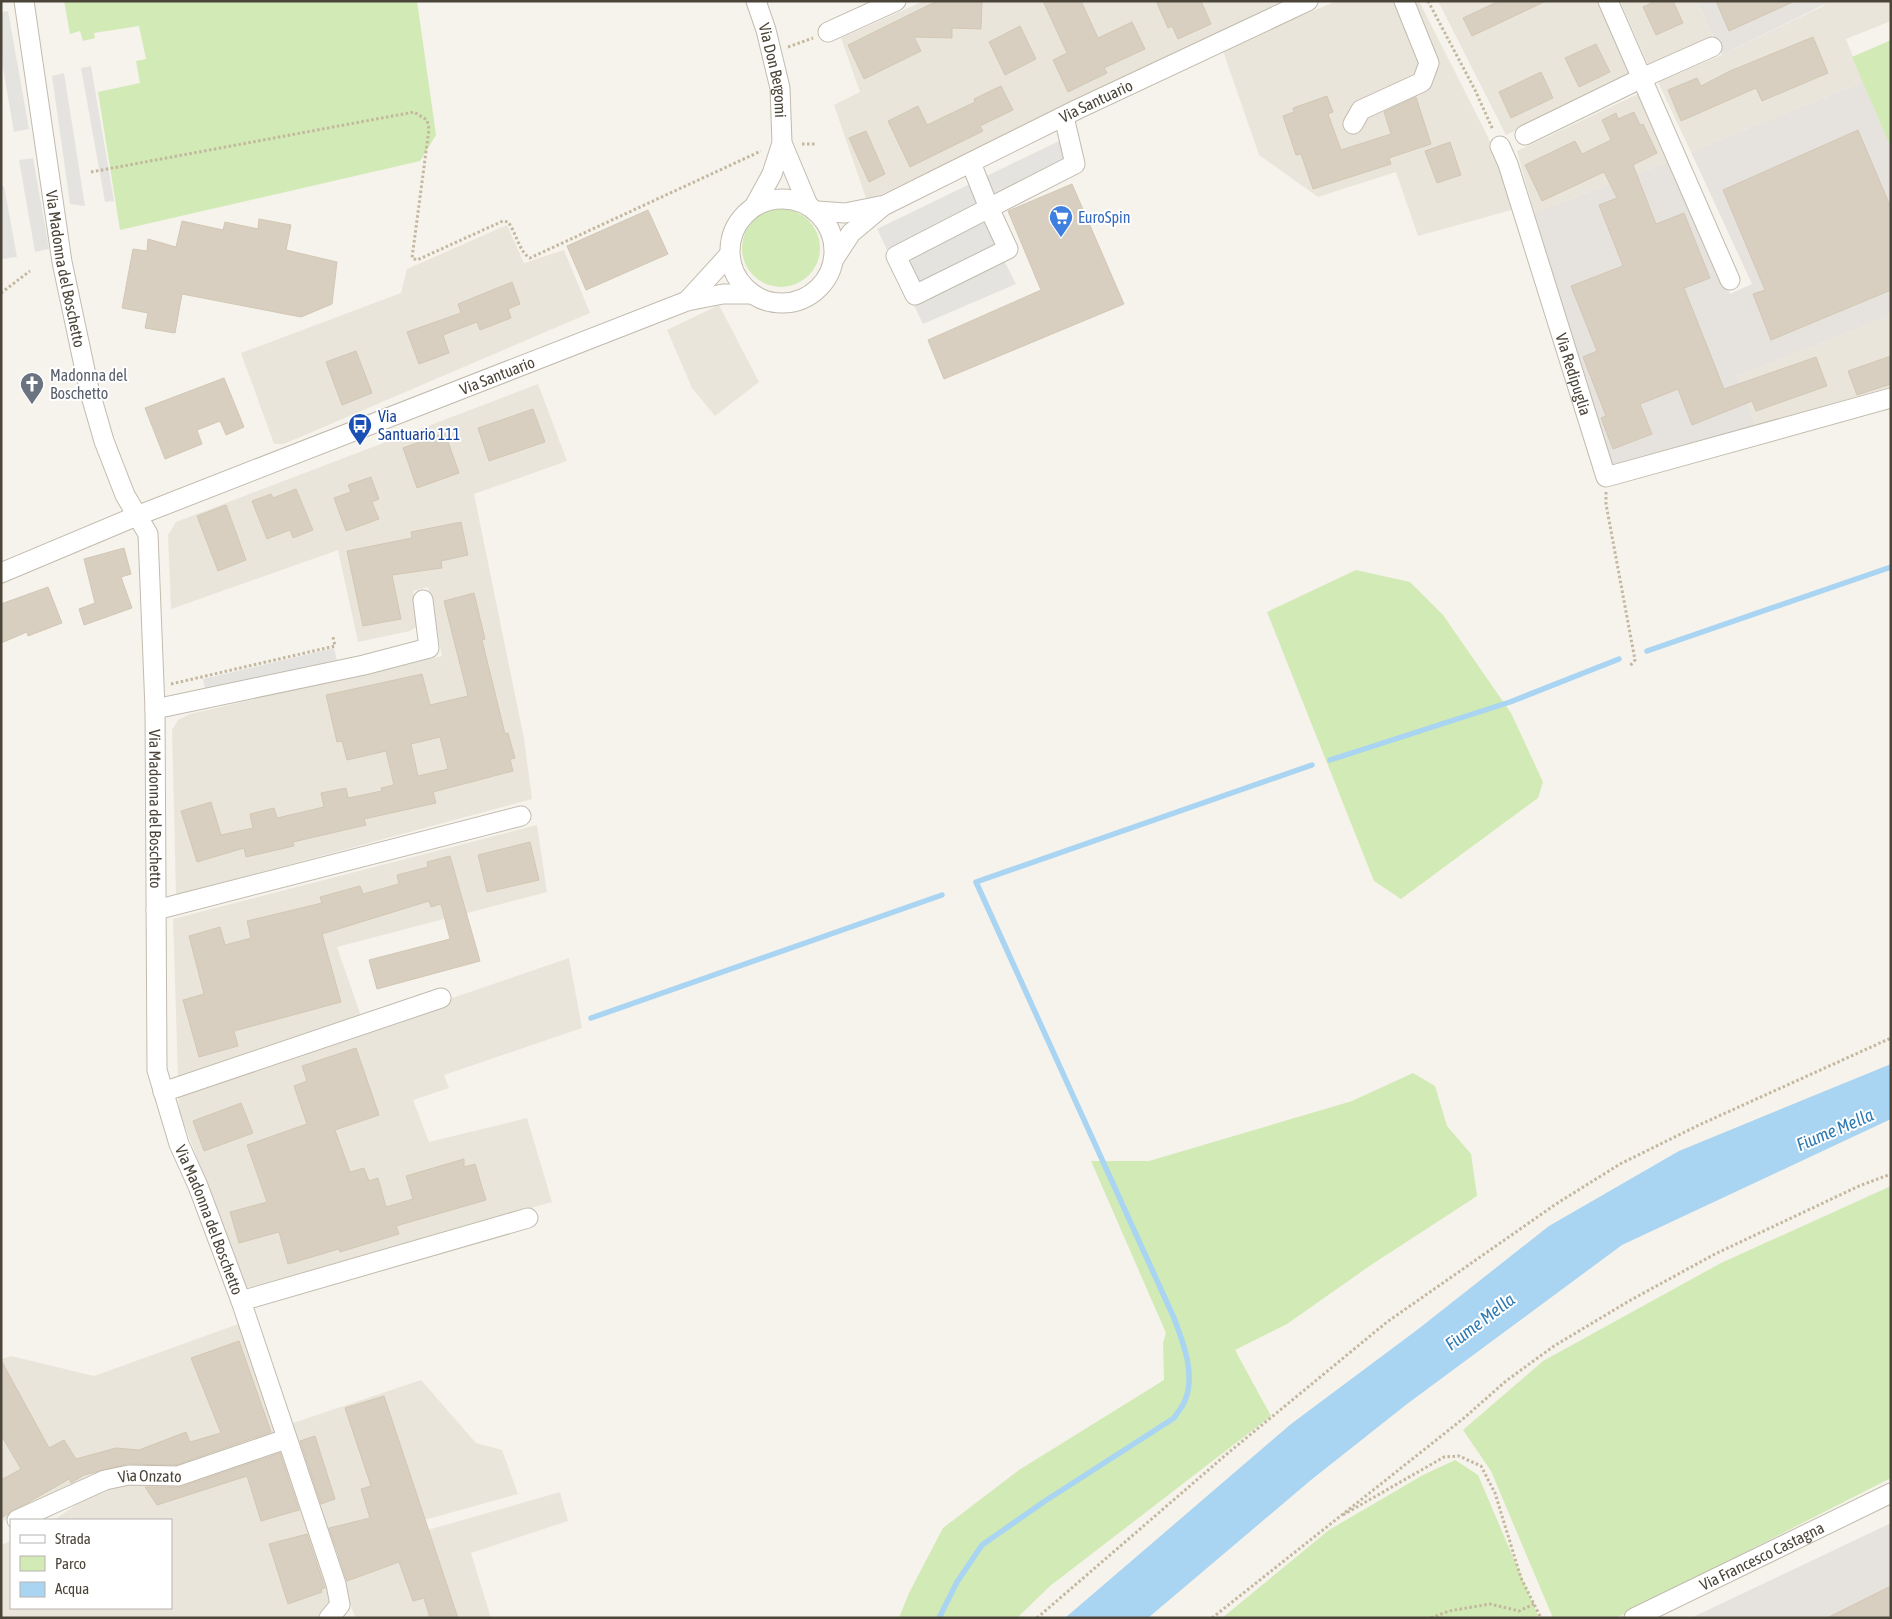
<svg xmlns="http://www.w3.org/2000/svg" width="1892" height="1619" font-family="'Asap Condensed',sans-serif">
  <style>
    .residential { fill: #eae5da }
    .industrial { fill: #e6e2dd }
    .green { fill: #d2eab5 }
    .parking { fill: #e5e3e0 }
    .water { fill: #a9d4f2 }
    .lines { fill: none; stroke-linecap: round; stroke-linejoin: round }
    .stream { stroke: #a9d4f2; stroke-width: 5.5 }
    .building { fill: #d8cfc1; stroke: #d3c7b4; fill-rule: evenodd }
    .minor-casing { stroke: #c2bbae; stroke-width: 21 }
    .path { stroke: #c4b79f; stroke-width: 3; stroke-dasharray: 2.5 2.5; stroke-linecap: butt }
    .minor { stroke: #fff; stroke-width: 19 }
    .labels { text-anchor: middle; stroke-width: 4; stroke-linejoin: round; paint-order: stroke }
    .street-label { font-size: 16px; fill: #4b4439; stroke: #fff }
    .shop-label { font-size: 16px; fill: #366cbe; stroke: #fff; text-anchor: start }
    .worship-label { font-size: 16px; fill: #5b616d; stroke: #fff; text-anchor: start }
    .transit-label { font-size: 16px; fill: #164399; stroke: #fff; text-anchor: start }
    .water-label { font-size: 18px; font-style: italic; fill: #2e7ab2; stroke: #fff }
  </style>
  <rect width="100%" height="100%" fill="#f6f3ec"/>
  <!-- residential -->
  <path class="residential" d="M924,1H1289L867,201L834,105L860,92L841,38Z
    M1337,1H1419L1488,137L1515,209L1418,236L1396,172L1318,197L1259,155L1222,48Z
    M1438,1H1598L1630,77L1506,135Z
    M1620,1H1697L1713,36L1649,67Z
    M1824,1H1891V21L1846,39L1863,82L1691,152L1658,82L1722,55L1825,5Z
    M1638,94L1669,162L1534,213L1517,151Z
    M507,225L524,263L564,250L590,313L284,444H274L241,353L401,293L407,269Z
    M719,305L759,382L715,416L692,388L667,330Z
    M1891,315V390L1757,428L1737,376Z
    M538,384L567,461L474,494L524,739L532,799L176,895L172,730L178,720L190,714L442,656L428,587L413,591L419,620L416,627L410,631L358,642L338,550L171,609L168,535L176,522Z
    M537,825L547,892L337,947L365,1028L569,958L582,1028L444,1075L449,1088L413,1100L429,1142L527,1118L552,1202L247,1288L179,1111L173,919Z
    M244,1322L279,1433L182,1471L75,1485L1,1522V1359L11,1356L94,1376Z
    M421,1380L476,1443L502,1450L518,1494L330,1546L287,1425Z
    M282,1446L345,1618H1V1545L11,1541V1608H171V1520H54L92,1494L131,1480Z
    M560,1492L568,1521L471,1553L491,1618H356L353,1612L334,1557Z"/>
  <!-- industrial -->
  <path class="industrial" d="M1697,1H1824L1825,4L1722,55Z
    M1863,82L1891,148V315L1737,376L1757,428L1613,470L1534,213L1669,162L1730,294L1752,284L1691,152Z
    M1891,1523V1618H1691Z"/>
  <!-- green -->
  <path class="green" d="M64,1H417L436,135L420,161L120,230L98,92L140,83L136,61L146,59L139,26L94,33L95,38L83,41L80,31L70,34Z
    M1891,40V148L1852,57Z
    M742 248a39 39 0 1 1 78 0a39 39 0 1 1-78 0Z
    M1356,570L1410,582L1443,615L1511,713L1543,782L1538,798L1401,899L1374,881L1267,612Z
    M1413,1073L1435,1086L1447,1126L1471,1154L1477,1196L1371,1265L1287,1324L1235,1350L1271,1416L1050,1586L1017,1618H899L909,1593L943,1528L1019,1470L1164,1380L1163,1343L1166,1333L1091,1161H1149L1352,1101Z
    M1891,1186V1478L1616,1618H1553L1491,1471L1463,1430L1543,1361L1721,1263Z
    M1455,1460L1478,1475L1539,1618H1222L1329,1530L1423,1475Z"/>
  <!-- parking -->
  <path class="parking" d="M8,11L29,129L14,132L1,56V12Z
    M91,66L114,201L105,202L81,68Z
    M64,73L85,206L70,204L52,76Z
    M1059,141L1065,161L975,204L1016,284L923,324L877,229Z
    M33,158L49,249L35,252L19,160Z
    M1,186H4L17,257L2,259Z
    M334,648L338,665L206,696L203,679Z"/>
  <!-- water -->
  <path class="water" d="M1891,1064V1119L1622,1245L1407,1404L1311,1480L1148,1618H1065L1291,1424L1417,1330L1549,1226L1679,1151Z"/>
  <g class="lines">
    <!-- stream -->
    <path class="stream" d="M1647,651L1891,567
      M1330,760L1510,702L1619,659
      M591,1018L942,895
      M939,1618L957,1582L982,1545L1045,1501L1174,1418C1178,1412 1184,1405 1186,1398C1195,1372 1183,1342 1174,1318L976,882L1312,765"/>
  </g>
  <!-- building -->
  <path class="building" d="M937,1H982L981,29L952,28V38L914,37L921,51L864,79L848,45Z
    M1043,1H1081L1098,38L1132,22L1145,49L1104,68L1107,73L1068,92L1053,60L1067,53Z
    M1156,1H1201L1211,24L1178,39L1172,26L1168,28Z
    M1499,1H1546L1472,36L1463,18Z
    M1655,1H1673L1683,23L1656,35L1643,7Z
    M1716,1H1795L1729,31Z
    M1020,26L1036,59L1005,75L989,42Z
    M1813,37L1828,73L1762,101L1756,88L1681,121L1668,90L1697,78L1701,86L1730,71Z
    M1596,44L1610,72L1579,87L1565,58Z
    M1541,72L1553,98L1511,118L1499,92Z
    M1001,86L1013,110L980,126L983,131L910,167L888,121L918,106L927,125L975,102L974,99Z
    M1327,96L1333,112L1328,114L1341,150L1391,134L1384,112L1416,97L1431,144L1389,158L1391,164L1313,189L1301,154L1296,155L1283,116L1294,112L1293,108Z
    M1634,112L1640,125L1643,124L1657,153L1633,165L1656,224L1684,213L1710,278L1684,288L1724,389L1816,357L1827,386L1756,411L1752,401L1692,425L1678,389L1640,404L1652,434L1613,449L1601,418L1606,416L1583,357L1597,351L1571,286L1623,266L1599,205L1617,198L1604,172L1542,201L1525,165L1575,141L1582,154L1611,140L1602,120L1616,113L1618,119Z
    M1858,130L1891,208V290L1771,340L1753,294L1765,290L1723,190Z
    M866,131L885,174L869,182L849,138Z
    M1450,142L1461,175L1437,183L1425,151Z
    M1072,184L1124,304L944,379L928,340L1041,290L1008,211Z
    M648,210L668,254L586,290L567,246Z
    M259,219L291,225L286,250L337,262L332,304L301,317L182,294L175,333L145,328L148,313L122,308L133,249L147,251L148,239L176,247L182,221L223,230L225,222L258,229Z
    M512,282L520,304L508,309L511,318L480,330L477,322L443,335L449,353L419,364L407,332L461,313L458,304Z
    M356,351L372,393L342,405L326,362Z
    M1891,356V384L1857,395L1848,371Z
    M224,378L244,427L226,435L220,421L197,430L202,444L165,459L145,408Z
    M533,409L545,442L489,461L478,428Z
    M445,433L459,473L417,488L403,448Z
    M371,477L379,499L372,502L379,519L346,531L334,498L351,492L348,485Z
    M296,489L313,530L293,538L290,530L267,539L252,501L271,494L273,498Z
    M226,505L246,560L218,571L197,516Z
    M461,522L468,555L441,561L442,568L392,575L401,619L363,626L347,551L412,538L411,532Z
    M124,548L131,574L121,577L132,608L84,625L79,609L95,603L84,559Z
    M48,587L62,623L28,636L27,632L1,643V604Z
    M474,593L485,639L482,640L505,734L508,733L515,758L510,759L513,771L433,792L436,803L364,819L366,825L293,842L294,846L246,857L244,848L197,862L181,811L211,802L221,835L253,828L250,814L274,808L277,818L324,807L321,793L346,788L348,798L382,791L381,788L394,785L386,751L347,760L342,741L337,742L326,695L422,674L430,705L468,696L444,601ZM440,737L448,769L418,776L411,744Z
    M530,842L539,880L487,892L478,855Z
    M450,856L480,961L377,989L369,960L450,939L441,904L431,907L429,901L322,934L341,1002L234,1031L238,1046L199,1057L183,1000L204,994L189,936L220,927L225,945L251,938L247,921L322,903L320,897L360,886L363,894L399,884L397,875L428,867L427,862Z
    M356,1048L379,1115L335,1130L350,1172L364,1168L369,1181L378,1178L386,1207L413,1199L406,1176L464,1159V1167L475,1164L486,1200L396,1226L399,1234L340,1252L339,1249L288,1264L279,1232L239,1243L230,1212L267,1202L247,1145L307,1124L294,1086L307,1081L302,1066Z
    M241,1103L253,1133L204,1151L193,1121Z
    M239,1341L271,1432L176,1465L127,1464L84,1475L71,1483L69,1479L1,1518V1480L21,1469L1,1435V1360L49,1448L64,1440L76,1459L116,1448L139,1450L186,1432L190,1442L221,1433L191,1358Z
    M384,1396L458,1618H430L424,1598L413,1601L399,1562L347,1581L329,1528L370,1518L361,1489L371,1486L345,1408Z
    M315,1436L335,1499L321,1504L300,1441Z
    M280,1453L299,1510L261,1521L247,1476L157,1505L145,1487H181Z
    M307,1534L325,1588L321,1589L322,1592L288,1604L269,1544Z
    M1891,1586V1618H1827Z"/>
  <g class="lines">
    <!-- minor casing -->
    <g class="minor-casing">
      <g id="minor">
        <path id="s1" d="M24,1L62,262L89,389L104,441L125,495L148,534L155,709L157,1070L179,1144L198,1186L241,1301L336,1584L340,1605L329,1618"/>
        <path id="s2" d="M756,1L766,30L780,88L782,143L808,205"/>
        <path d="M1608,1L1730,280"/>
        <path d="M828,32L896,1"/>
        <path d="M1353,124L1361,110L1422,82L1429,63L1404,1"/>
        <path d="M1525,135L1642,78L1712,47"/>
        <path id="s3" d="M1500,146L1508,164L1606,477L1891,398"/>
        <path d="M971,163L989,208L896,256L915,295L1008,249L989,208L1075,164L1064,117"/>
        <circle cx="782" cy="251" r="52"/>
        <path d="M755,205L772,174L782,143"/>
        <path id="s4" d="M817,211L845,213L885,205L1078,109L1308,1"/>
        <path d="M834,259L851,233L882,207"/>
        <path d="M687,301L729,255"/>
        <path id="s5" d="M1,573L139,515L687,301L723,294H752"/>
        <path d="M155,709L364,665L429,648L423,600"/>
        <path d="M156,910L521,816"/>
        <path d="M163,1092L441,998"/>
        <path d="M241,1301L528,1218"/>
        <path id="s6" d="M17,1520L105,1480L129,1475L178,1476L286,1439"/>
        <path id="s7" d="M1634,1618L1891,1493"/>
      </g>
    </g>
    <!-- path -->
    <path class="path" d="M1428,1L1475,90L1493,130
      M788,47L813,38
      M802,144H817
      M91,172L414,112L427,120L429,129L412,258L417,260L503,221L508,222C516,232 519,252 530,258L761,151
      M1,293L30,271
      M1606,492V504L1635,660L1629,667
      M171,684L335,646L333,637
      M1343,1515L1444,1457L1459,1456L1481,1466L1495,1493L1521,1578L1541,1618
      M1037,1618L1228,1453L1387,1322L1556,1204L1620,1164L1699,1125L1891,1038
      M1212,1618L1464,1418L1506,1381L1554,1346L1629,1301L1715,1254L1859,1186L1891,1174
      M1431,1618L1449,1611L1490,1604L1519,1611L1534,1604"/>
    <!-- minor -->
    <use href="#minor" class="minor"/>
  </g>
  <!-- icons -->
  <defs>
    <g id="supermarket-pin" transform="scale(1.25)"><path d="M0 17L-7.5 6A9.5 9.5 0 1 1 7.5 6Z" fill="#3f7fe0" stroke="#fff"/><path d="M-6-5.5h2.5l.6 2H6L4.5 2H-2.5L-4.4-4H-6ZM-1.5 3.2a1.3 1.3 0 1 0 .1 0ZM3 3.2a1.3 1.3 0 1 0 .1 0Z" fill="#fff"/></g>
    <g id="church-pin" transform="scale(1.25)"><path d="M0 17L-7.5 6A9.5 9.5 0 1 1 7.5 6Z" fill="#6b7280" stroke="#fff"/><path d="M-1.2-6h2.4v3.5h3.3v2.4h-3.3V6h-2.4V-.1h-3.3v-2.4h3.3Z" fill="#fff"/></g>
    <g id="bus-pin" transform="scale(1.25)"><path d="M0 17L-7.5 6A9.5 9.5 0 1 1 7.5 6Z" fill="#1a4fb4" stroke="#fff"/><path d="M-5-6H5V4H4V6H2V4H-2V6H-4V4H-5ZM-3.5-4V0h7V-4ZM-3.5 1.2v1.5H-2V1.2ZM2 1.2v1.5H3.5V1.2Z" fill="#fff"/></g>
  </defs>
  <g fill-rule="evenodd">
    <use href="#supermarket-pin" x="1061" y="217"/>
    <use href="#church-pin" x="32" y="384"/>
    <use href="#bus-pin" x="360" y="425"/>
  </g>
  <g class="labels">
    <!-- street labels -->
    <g class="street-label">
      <text dy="6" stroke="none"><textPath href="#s2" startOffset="72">Via Don Bergomi</textPath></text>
      <text dy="6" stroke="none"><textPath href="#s4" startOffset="304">Via Santuario</textPath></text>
      <text dy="6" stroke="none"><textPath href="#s1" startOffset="271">Via Madonna del Boschetto</textPath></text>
      <text dy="6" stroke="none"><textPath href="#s3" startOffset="240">Via Redipuglia</textPath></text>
      <text dy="6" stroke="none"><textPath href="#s5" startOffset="534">Via Santuario</textPath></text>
      <text dy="6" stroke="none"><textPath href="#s1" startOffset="826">Via Madonna del Boschetto</textPath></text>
      <text dy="6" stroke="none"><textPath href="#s1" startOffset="1246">Via Madonna del Boschetto</textPath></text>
      <text dy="6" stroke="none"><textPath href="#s6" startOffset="142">Via Onzato</textPath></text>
      <text dy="6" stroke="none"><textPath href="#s7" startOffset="142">Via Francesco Castagna</textPath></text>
    </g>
    <!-- shop labels -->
    <g class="shop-label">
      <text x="1078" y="223">EuroSpin</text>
    </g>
    <!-- worship labels -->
    <g class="worship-label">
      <text x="50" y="381">Madonna del<tspan x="50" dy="18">Boschetto</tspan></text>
    </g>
    <!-- transit labels -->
    <g class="transit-label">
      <text x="378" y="422">Via<tspan x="378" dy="18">Santuario 111</tspan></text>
    </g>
    <!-- water labels -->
    <g class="water-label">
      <text transform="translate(1835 1130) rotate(-23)" y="6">Fiume Mella</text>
      <text transform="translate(1480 1322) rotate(-37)" y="6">Fiume Mella</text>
    </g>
  </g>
  <!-- border -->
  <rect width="1892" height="1619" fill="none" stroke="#4b4439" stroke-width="5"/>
  <!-- legend -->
  <rect x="10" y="1519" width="162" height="90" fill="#ffffff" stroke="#b7b4b0"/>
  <rect x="20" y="1535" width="25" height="8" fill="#ffffff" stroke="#b7b4b0"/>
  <text x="55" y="1544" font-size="15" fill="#4b4439">Strada</text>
  <rect x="20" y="1556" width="25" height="15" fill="#d2eab5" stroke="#b7b4b0"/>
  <text x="55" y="1569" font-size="15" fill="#4b4439">Parco</text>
  <rect x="20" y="1582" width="25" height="15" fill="#a9d4f2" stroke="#b7b4b0"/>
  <text x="55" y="1594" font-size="15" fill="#4b4439">Acqua</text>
</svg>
